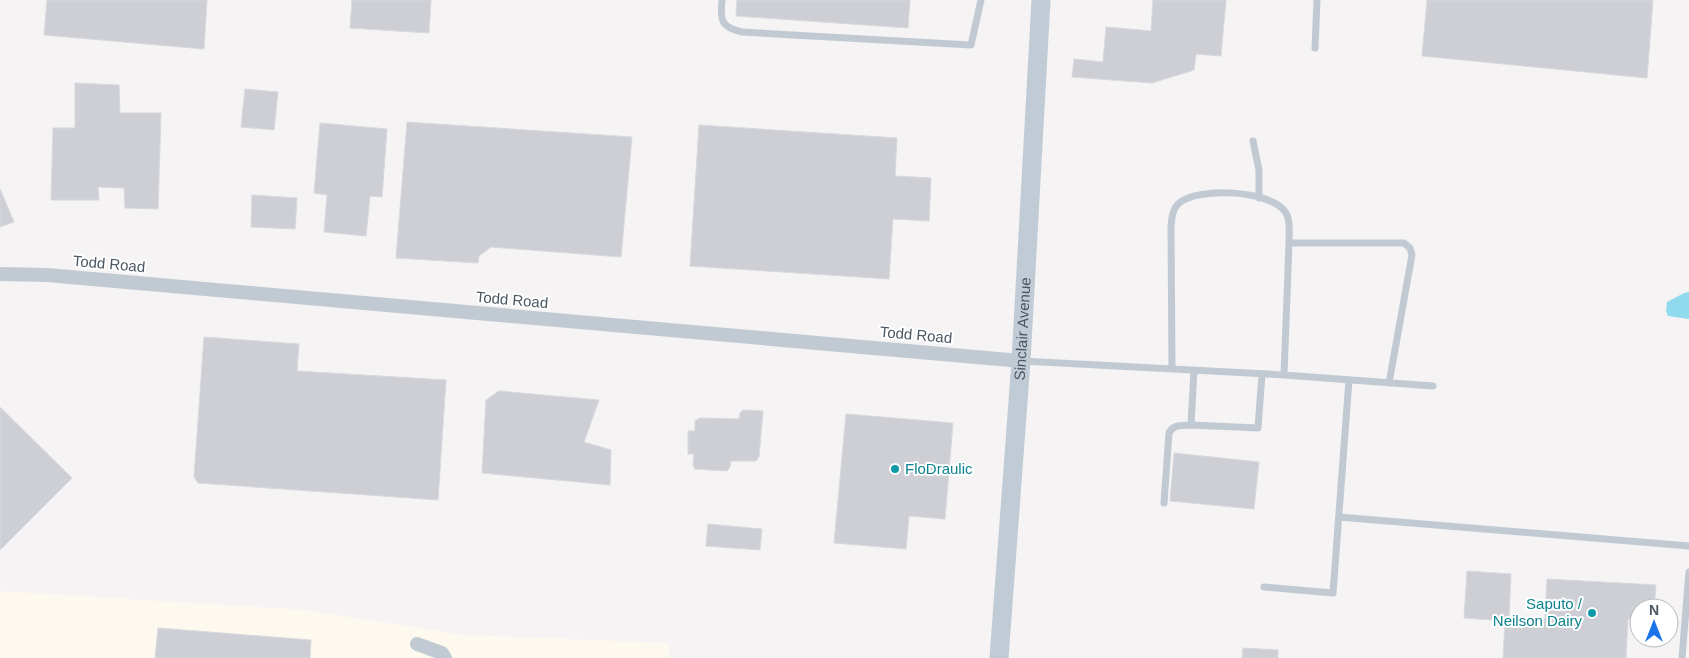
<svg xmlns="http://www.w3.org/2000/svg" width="1689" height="658" font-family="Helvetica,sans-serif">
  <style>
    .commercial { fill: #fdf9ef }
    .water { fill: #90daee }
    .building { fill: #cdcfd5; stroke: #d7d9de }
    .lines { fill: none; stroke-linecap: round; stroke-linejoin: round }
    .lane { stroke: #c1cad2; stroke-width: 7 }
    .street { stroke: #c1cad2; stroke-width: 14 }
    .secondary { stroke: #c1cbd6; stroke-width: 19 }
    .culture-dot { fill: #0f9aa8; stroke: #fff; stroke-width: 2 }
    .labels { text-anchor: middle; stroke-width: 4; stroke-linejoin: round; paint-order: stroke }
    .street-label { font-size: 15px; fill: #4a5661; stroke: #fff }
    .culture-label { font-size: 15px; fill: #0d838f; stroke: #fff; text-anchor: start }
  </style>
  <rect width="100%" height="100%" fill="#f5f3f3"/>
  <!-- commercial -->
  <path class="commercial" d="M0,591L305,610L464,635L669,643V658H0Z"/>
  <!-- water -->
  <path class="water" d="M1689,292V319L1668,316L1666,311L1667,302L1684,293Z"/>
  <!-- building -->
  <path class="building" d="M47,0H207L204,49L44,35Z
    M352,0H431L429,33L350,28Z
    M737,0H910L908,28L736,16Z
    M1153,0H1226L1221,56L1196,54L1194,70L1152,83L1072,77L1074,59L1103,62L1106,27L1151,31Z
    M1427,0H1653L1647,78L1422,56Z
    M75,83L119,85L120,113H161L158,209L125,208L124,188L98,187L99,200H51L53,128H75Z
    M245,89L278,92L274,130L241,127Z
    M407,122L632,137L621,257L491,247L479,256L478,263L396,258Z
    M320,123L387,129L382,197L370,196L366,236L324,232L327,195L314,193Z
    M699,125L897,138L895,176L931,178L929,221L893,219L889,279L690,266Z
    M0,189L14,222L0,227Z
    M252,195L297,198L295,229L251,227Z
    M204,337L299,344L297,371L446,380L438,500L198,483L194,477Z
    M499,391L599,400L584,442L611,450L610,485L482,473L486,400Z
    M0,407L72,478L0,550Z
    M743,410L763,411L759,457L756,461H731L730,467L727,471L695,469L693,465L694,454H688V431H695V421L700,418L739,419L740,413Z
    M846,414L953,423L945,519L909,516L906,549L834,543Z
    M1174,453L1259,462L1254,509L1170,501Z
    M708,524L762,529L760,550L706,546Z
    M1467,571L1511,574L1509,618L1545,619L1547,579L1656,585L1654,608H1639V620L1628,619L1626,658H1503L1505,621L1464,618Z
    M158,628L311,640L310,658H155Z
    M1243,648L1278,650V658H1242Z"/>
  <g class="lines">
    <!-- lane -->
    <path class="lane" d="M722,0C720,21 721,27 742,32L971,45L981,0
      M1315,48L1317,0
      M1253,141L1259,170V198
      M1289,243H1404L1410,248L1412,255L1389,383
      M1022,361L1284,375L1433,386
      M1172,369L1171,226C1172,218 1172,210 1178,204C1196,186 1273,190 1286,213C1291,221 1289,235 1289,243L1284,375
      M1194,370L1191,425L1258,428L1262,374
      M1164,503L1169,433C1173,424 1182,426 1191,425
      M1339,517L1689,546
      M1264,587L1333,593L1349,380
      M1682,658L1689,572"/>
    <!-- street -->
    <path class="street" d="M0,274L47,275L115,281L1021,361
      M417,644L442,653L445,658"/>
    <!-- secondary -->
    <path class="secondary" id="s1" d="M999,658L1021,361L1041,0"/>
  </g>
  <!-- markers -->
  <g class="culture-dot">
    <circle cx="895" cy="469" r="5"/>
    <circle cx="1592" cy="613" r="5"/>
  </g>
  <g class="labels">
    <!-- street labels -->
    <g class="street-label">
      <text transform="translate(109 264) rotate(5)" y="5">Todd Road</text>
      <text transform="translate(512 300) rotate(5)" y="5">Todd Road</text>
      <text dy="5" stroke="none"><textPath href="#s1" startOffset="330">Sinclair Avenue</textPath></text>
      <text transform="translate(916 335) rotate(5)" y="5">Todd Road</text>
    </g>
    <!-- culture labels -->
    <g class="culture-label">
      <text x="905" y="474">FloDraulic</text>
      <text x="1582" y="609" text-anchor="end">Saputo /<tspan x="1582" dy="17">Neilson Dairy</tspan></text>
    </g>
  </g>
  <!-- north arrow -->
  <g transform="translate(1654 623)"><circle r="24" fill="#ffffff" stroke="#b7bbc0"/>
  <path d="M0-4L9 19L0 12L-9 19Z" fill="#1a73e8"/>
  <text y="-8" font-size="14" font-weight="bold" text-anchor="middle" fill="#4a5661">N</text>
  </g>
</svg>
